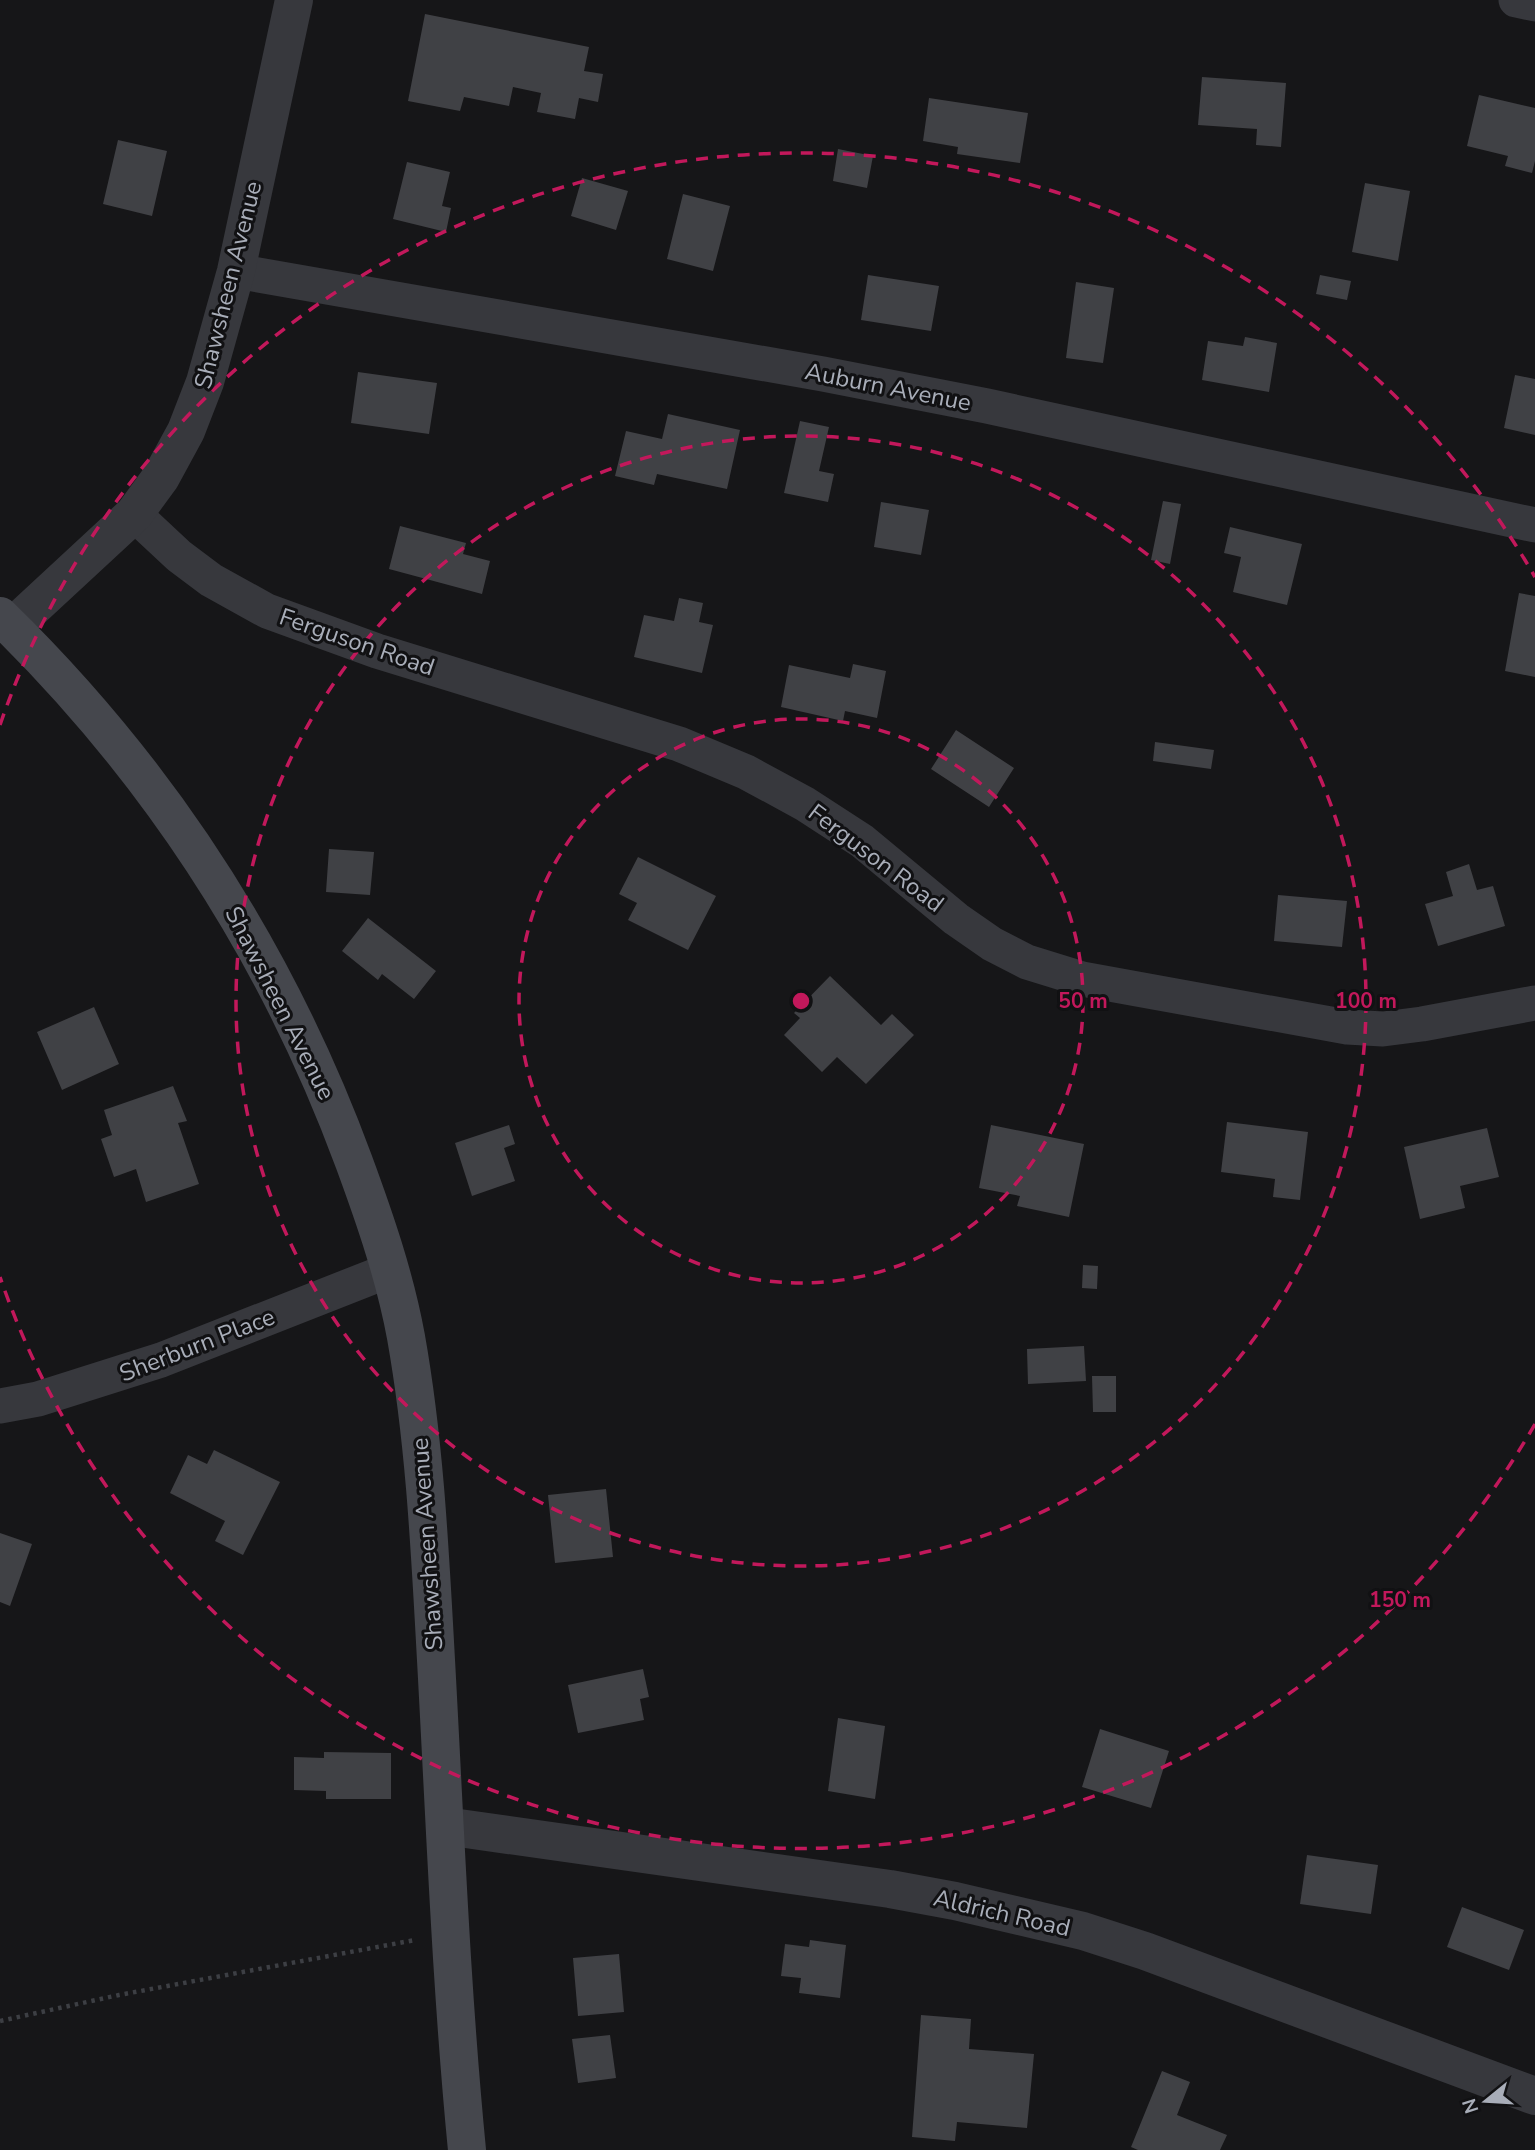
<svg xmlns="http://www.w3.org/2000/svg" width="1535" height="2150" font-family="'Nunito Sans',sans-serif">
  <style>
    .building { fill: #404145 }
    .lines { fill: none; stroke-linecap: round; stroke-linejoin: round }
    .path { stroke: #3d3f44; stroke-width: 4.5; stroke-dasharray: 3.5 5; stroke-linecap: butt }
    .minor { stroke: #37383d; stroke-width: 35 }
    .tertiary { stroke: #37383d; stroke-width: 38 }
    .secondary { stroke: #45474d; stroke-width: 38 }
    .ring { fill: none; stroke: #c2185b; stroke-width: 3.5; stroke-dasharray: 12 9 }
    .labels { text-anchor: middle; stroke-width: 6; stroke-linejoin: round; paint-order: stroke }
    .street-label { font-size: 24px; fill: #a8adb8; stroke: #111113 }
    .centre { fill: #c2185b; stroke: #111113; stroke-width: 3.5 }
    .ring-label { font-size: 21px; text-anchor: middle; font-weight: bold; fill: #c2185b; stroke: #111113; stroke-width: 6; stroke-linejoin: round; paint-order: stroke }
  </style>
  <rect width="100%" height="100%" fill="#161618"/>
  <!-- building -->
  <path class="building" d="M425,14L589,47L584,71L603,74L598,102L579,98L575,119L537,112L541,93L513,87L509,106L464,97L460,111L408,101Z
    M1202,77L1286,83L1281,147L1256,145L1257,129L1198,125Z
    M1479,95L1535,108V161L1532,173L1505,166L1508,156L1467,146Z
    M929,98L1028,113L1020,163L957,154L958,147L923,141Z
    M118,140L167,151L152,216L103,204Z
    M838,149L873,156L867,188L833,181Z
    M407,162L450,172L442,206L451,208L446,232L393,219Z
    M582,178L628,191L616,230L571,216Z
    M1365,183L1410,191L1398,261L1352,252Z
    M683,194L730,206L713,271L667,259Z
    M868,275L939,286L931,331L861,320Z
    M1320,275L1351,281L1347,300L1316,294Z
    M1076,282L1114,288L1103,363L1066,358Z
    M1245,337L1277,343L1269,392L1202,380L1208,341L1243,346Z
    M358,372L437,383L429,434L351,423Z
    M1515,375L1535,379V435L1504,428Z
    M668,414L740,430L727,489L657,474L654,485L615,476L626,431L662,439Z
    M800,421L829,427L819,471L834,474L828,502L784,493Z
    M1163,501L1181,504L1170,564L1151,560Z
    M881,502L929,510L921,555L874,547Z
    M400,526L466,543L463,554L490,561L482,594L389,569Z
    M1230,527L1302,544L1287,605L1233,592L1241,557L1224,553Z
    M1519,593L1535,596V677L1505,671Z
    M679,598L703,603L699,622L713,625L702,673L634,657L644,615L674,621Z
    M853,664L886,671L877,718L845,711L843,721L781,707L789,665L850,678Z
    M956,730L1014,768L989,807L931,769Z
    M1155,742L1214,750L1211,769L1153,761Z
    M329,849L374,852L370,895L326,892Z
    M638,857L716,896L688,950L628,920L637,903L619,894Z
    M1469,864L1477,890L1493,886L1505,926L1438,946L1425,904L1453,896L1446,872Z
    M1278,895L1347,901L1342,947L1274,941Z
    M368,918L436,971L414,999L382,974L378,980L342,951Z
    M830,976L881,1025L892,1014L914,1035L866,1084L837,1057L822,1072L784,1035L800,1018L794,1013Z
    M94,1007L119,1064L62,1090L37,1032Z
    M173,1086L187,1121L178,1123L199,1184L146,1202L136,1169L114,1177L101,1139L112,1135L104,1110Z
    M1227,1122L1308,1132L1300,1200L1273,1197L1275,1179L1221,1172Z
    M509,1125L515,1144L504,1148L515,1181L472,1196L455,1143Z
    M991,1125L1084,1144L1069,1217L1017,1206L1020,1196L979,1188Z
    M1487,1128L1499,1177L1460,1186L1465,1208L1420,1219L1404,1147Z
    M1083,1265L1098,1266L1097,1289L1082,1288Z
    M1084,1346L1086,1381L1028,1384L1027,1349Z
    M1092,1376H1116V1412H1093Z
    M214,1450L280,1482L243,1555L215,1541L225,1521L170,1493L188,1455L207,1464Z
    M606,1489L613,1557L555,1563L548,1495Z
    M0,1533L32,1544L10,1606L0,1602Z
    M643,1669L649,1697L640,1699L644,1720L578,1733L568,1685Z
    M838,1718L885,1726L875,1799L828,1791Z
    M1100,1729L1169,1751L1151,1808L1082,1787Z
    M324,1752L391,1753V1799H326V1791L294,1790V1757L324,1758Z
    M1307,1855L1378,1865L1371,1914L1300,1904Z
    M1462,1907L1524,1930L1509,1970L1447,1947Z
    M810,1940L846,1945L840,1998L799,1993L801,1978L781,1976L785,1944L809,1947Z
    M619,1954L624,2012L578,2016L573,1958Z
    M921,2015L971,2019L969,2049L1034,2054L1027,2128L957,2122L955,2141L912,2137Z
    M610,2035L616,2078L578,2083L572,2039Z
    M1162,2071L1190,2082L1177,2115L1227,2135L1220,2150H1138L1131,2147Z"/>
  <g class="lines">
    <!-- path -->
    <path class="path" d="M0,2021L119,1995L415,1940"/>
    <!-- minor -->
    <path class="minor" d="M1516,0L1535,4
      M236,271L823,374L987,406L1535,525
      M134,514L179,556L211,580L267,611L377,651L679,744L746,772L805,804L862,841L956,919L992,944L1027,962L1082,979L1347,1027L1383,1029L1422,1024L1535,1003
      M0,1406L38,1399L161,1360L390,1270"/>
    <!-- tertiary -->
    <path class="tertiary" d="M12,627L134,514L161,477L186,431L205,382L236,271L294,0
      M445,1826L890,1889L955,1901L1083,1931L1145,1951L1535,2096"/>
    <!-- secondary -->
    <path class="secondary" d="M0,616C159,771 277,953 354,1162C375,1219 395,1277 406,1337C425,1444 430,1552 436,1660C445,1823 451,1987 467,2150"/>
  </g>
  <!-- distance rings -->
  <g class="ring">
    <circle cx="801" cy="1001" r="282"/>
    <circle cx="801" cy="1001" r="565"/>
    <path d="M1535 1424A847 847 0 0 1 0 1277M0 725A847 847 0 0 1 1535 577"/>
  </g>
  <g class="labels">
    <!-- street labels -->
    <g class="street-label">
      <text transform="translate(228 285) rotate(-76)" y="8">Shawsheen Avenue</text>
      <text transform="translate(888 387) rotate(11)" y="8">Auburn Avenue</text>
      <text transform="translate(357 642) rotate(19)" y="8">Ferguson Road</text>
      <text transform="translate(876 858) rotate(37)" y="8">Ferguson Road</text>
      <text transform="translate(280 1003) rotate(63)" y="8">Shawsheen Avenue</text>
      <text transform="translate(197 1345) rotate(-21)" y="8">Sherburn Place</text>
      <text transform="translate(427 1544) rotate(-94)" y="8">Shawsheen Avenue</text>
      <text transform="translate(1002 1913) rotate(13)" y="8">Aldrich Road</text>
    </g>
  </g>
  <circle cx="801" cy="1001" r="10" class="centre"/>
  <g class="ring-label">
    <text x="1083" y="1008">50 m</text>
    <text x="1366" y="1008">100 m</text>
    <text x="1400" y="1607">150 m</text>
  </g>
  <!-- north arrow -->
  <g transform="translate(1486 2101) rotate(252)" stroke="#111113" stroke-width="5" paint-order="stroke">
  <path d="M0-5L12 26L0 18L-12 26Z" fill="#a8adb8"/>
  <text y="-10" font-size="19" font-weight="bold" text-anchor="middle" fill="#a8adb8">N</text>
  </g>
</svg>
